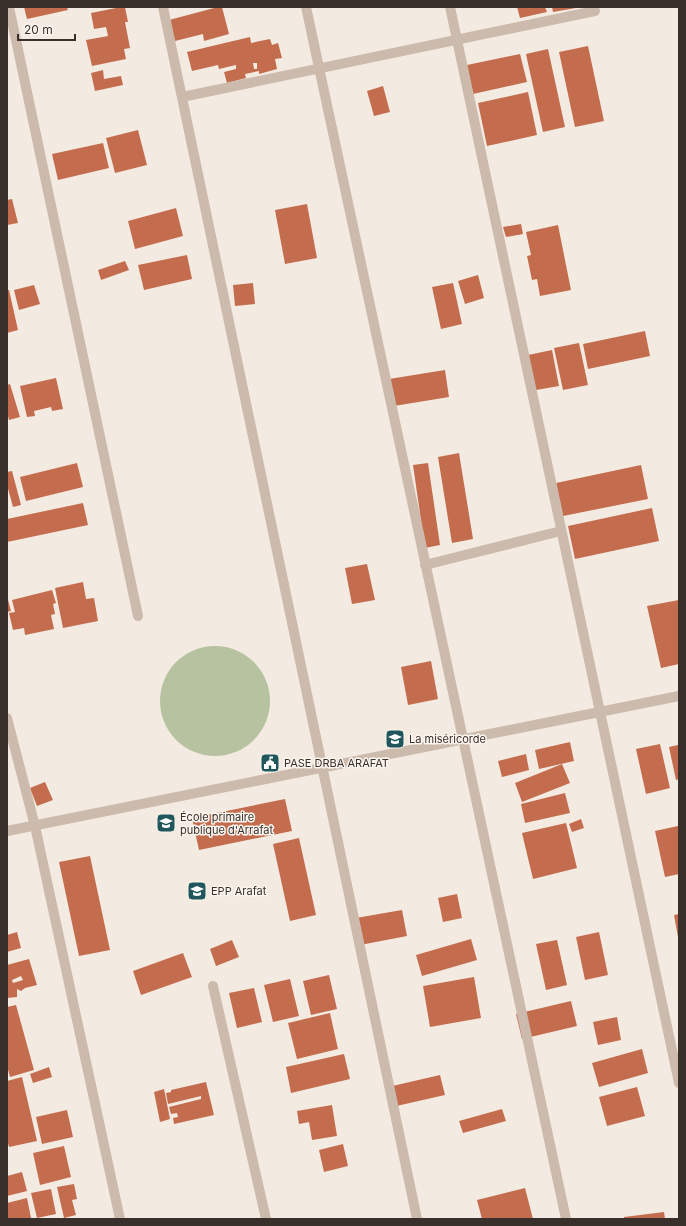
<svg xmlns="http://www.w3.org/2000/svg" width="686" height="1226" font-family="Inter,sans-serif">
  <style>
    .green { fill: #b7c3a0 }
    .building { fill: #c46c4e; fill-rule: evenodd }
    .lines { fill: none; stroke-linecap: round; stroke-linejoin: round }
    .minor { stroke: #ccbbac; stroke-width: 10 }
    .labels { text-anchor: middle; stroke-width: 3; stroke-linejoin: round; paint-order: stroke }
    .poi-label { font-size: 11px; fill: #3a302b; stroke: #faf5ee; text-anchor: start }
  </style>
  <rect width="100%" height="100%" fill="#f3ebe1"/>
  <!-- green -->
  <path class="green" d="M160 701a55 55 0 1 1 110 0a55 55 0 1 1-110 0Z"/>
  <!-- building -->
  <path class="building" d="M24,7H67L68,10L27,19Z
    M121,7H125L128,22H125L130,48L124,49L126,59L92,66L86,40L108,36L106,27L94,29L91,13Z
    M218,7H222L229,34L204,41L203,34L175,41L169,20Z
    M517,7H545L547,12L520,18Z
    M552,7H576V8L553,12Z
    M250,37L251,43L270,39L272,45L278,43L282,58L275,59L277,69L259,74V71L245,74L246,78L227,83L224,72L236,69V65L219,69L218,65L192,71L187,52ZM253,63H257V69H254Z
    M588,46L604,121L575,127L559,52Z
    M548,49L565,127L543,132L526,54Z
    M520,54L527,82L473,94L467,65Z
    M103,70L104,79L121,76L123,85L95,91L91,73Z
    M383,86L390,112L374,116L367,91Z
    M528,92L537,135L487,146L478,103Z
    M138,130L147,165L115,173L106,138Z
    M103,143L109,168L58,180L52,154Z
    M12,199L18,223L7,225V200Z
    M307,204L317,258L285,264L275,210Z
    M176,208L183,236L135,249L128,221Z
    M521,224L523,234L506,237L503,227Z
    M558,225L571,290L540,296L537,279L532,280L527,256L531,255L526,232Z
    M187,255L192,279L144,290L138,265Z
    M125,261L129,270L101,280L98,270Z
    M478,275L484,298L465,304L458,281Z
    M253,283L255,304L235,306L233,285Z
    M453,283L462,324L441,329L432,287Z
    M34,285L40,304L19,310L14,290Z
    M7,290H9L18,330L7,333Z
    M645,331L650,356L588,369L583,344Z
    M579,343L588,385L563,390L554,348Z
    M552,350L559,386L536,390L528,355Z
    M445,370L449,397L394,406L389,379Z
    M56,378L63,409L52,411L51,407L34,411L35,416L27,417L20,386Z
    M10,384L20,417L9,420L7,412V385Z
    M459,453L473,539L452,543L438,457Z
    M77,463L83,487L26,501L20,477Z
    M428,463L440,545L425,548L413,465Z
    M641,465L648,499L563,516L556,483Z
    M12,471L21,505L13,507L7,485V472Z
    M83,503L88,525L7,542V519Z
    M652,508L659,541L575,559L568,526Z
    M367,564L375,600L352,604L345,568Z
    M83,582L86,599L94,598L98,621L63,628L55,588Z
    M52,590L56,603L53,604L55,614L51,615L54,629L25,635L24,628L13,630L9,613L15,612L12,600Z
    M7,596L11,611L7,612Z
    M679,600V664L661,668L647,606Z
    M431,661L438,699L408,705L401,667Z
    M570,742L574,761L539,769L535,750Z
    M660,744L670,788L646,794L636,749Z
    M678,745L679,751V779L676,780L669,747Z
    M526,754L529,770L502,777L498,761Z
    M562,764L570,783L522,802L515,783Z
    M45,782L53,800L37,806L30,788Z
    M565,793L570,813L525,823L521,804Z
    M285,799L292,831L199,850L192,818Z
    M581,819L584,828L572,832L569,824Z
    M566,823L577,868L533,879L522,833Z
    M678,826L679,874L665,877L655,831Z
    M299,838L316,915L290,921L273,844Z
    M90,856L110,950L79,956L59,862Z
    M457,894L462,918L443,922L438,898Z
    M402,910L407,936L355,946L350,919Z
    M679,914V937H678L674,915Z
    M17,932L21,948L7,952V935Z
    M599,932L608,975L585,980L576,937Z
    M471,939L477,960L422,976L416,955Z
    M232,940L239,957L216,966L210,949Z
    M557,940L567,985L546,990L536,944Z
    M183,953L192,977L141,995L133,971Z
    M29,959L37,985L25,988L21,991L17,989V997L7,998V965ZM21,976L23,980L13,983L12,980Z
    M329,975L337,1009L311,1015L303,981Z
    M474,977L481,1018L430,1027L423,986Z
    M290,979L299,1016L273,1022L264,985Z
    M254,988L262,1022L237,1028L229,993Z
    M571,1001L577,1026L522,1039L516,1014Z
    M16,1005L34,1070L10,1077L7,1066V1007Z
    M330,1013L338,1049L297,1059L288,1023Z
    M617,1017L621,1040L598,1045L593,1022Z
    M642,1049L648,1073L599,1087L592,1063Z
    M344,1054L350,1079L291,1093L286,1067Z
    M49,1067L52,1077L33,1083L30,1074Z
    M440,1075L445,1095L392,1107L388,1087Z
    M22,1077L37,1141L9,1147L7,1139V1081Z
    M206,1082L214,1115L174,1124L173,1118L178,1117L177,1113L171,1114L169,1107L201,1099V1096L168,1104L166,1093L171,1092V1090Z
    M637,1087L645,1116L607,1126L599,1097Z
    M164,1089L170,1119L160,1122L154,1092Z
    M332,1105L337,1136L312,1140L309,1122L299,1124L297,1111Z
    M502,1109L506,1121L463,1133L459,1121Z
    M67,1110L73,1137L42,1144L36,1117Z
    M343,1144L348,1166L324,1172L319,1150Z
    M64,1146L71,1177L40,1185L33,1153Z
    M22,1172L27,1191L7,1196V1176Z
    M74,1184L77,1199L72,1200L76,1215L64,1218L57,1187Z
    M525,1188L533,1219H482L477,1200Z
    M51,1189L56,1214L37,1218L31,1193Z
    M27,1198L31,1218L26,1219H7V1203Z
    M664,1212L665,1219H624V1217Z"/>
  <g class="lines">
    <!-- minor -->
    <path class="minor" d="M9,7L138,616
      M163,7L417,1219
      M306,7L566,1219
      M450,7L679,1083
      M182,97L595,11
      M425,565L561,531
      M7,718L35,826L120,1219
      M7,831L679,696
      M213,986L266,1219"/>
  </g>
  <!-- icons -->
  <defs>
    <g id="school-square" transform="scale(1)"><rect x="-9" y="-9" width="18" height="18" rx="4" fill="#20575c" stroke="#faf5ee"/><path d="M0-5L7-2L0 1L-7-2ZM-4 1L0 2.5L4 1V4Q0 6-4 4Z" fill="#fff"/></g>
    <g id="civic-square" transform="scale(1)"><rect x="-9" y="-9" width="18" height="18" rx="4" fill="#20575c" stroke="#faf5ee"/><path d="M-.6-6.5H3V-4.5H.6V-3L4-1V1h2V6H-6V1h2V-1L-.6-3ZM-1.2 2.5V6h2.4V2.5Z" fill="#fff"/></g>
  </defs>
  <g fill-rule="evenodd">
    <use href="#school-square" x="395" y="739"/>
    <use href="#civic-square" x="270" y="763"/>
    <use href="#school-square" x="166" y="823"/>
    <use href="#school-square" x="197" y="891"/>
  </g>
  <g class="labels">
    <!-- poi labels -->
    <g class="poi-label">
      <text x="409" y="743">La miséricorde</text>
      <text x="284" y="767">PASE DRBA ARAFAT</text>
      <text x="180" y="821">École primaire<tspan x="180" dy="13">publique d'Arrafat</tspan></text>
      <text x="211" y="895">EPP Arafat</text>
    </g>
  </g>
  <!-- border -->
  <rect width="686" height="1226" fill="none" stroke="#3a302b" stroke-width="16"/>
  <!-- scale -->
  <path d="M18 34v6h57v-6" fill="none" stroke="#3a302b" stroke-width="2"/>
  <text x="24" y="34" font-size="12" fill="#3a302b" stroke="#faf5ee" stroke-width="3" paint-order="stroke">20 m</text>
</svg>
